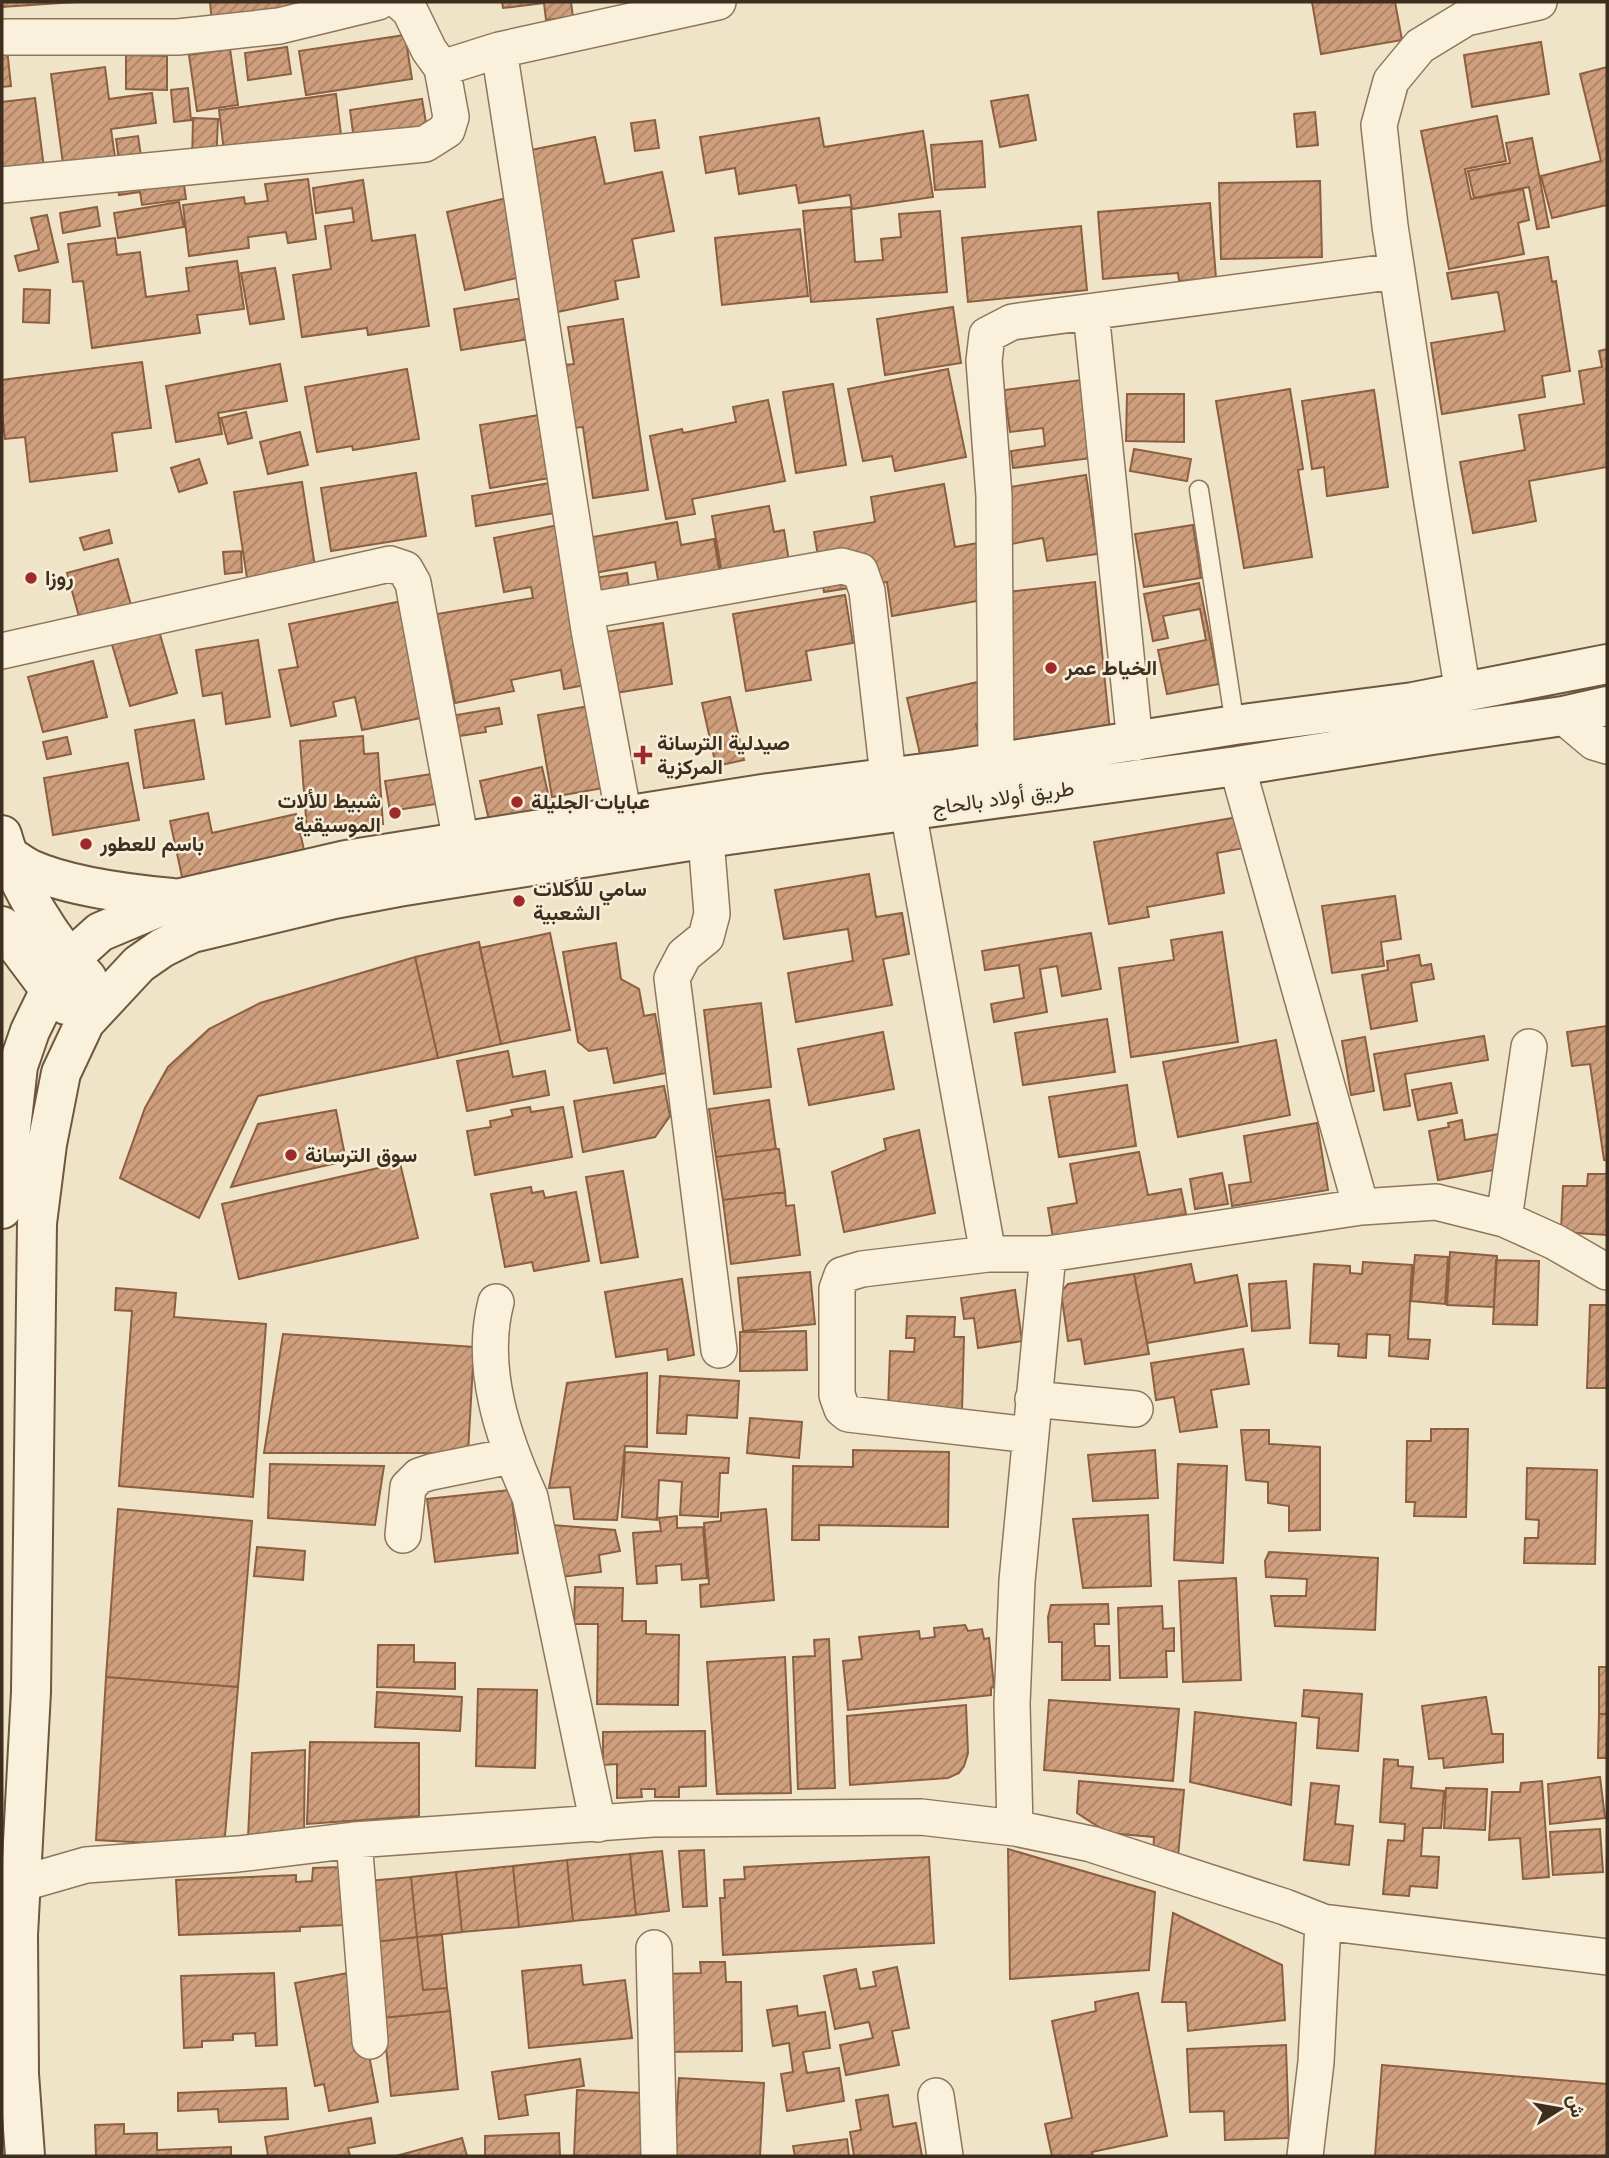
<svg xmlns="http://www.w3.org/2000/svg" width="1609" height="2158" font-family="Georgia,Vazirmatn,serif">
  <style>
    .building { fill: url(#building-hatch); stroke: #8d5f41; stroke-width: 2 }
    .lines { fill: none; stroke-linecap: round; stroke-linejoin: round }
    .lane-casing { stroke: #8d765c; stroke-width: 21 }
    .street-casing { stroke: #8d765c; stroke-width: 38 }
    .secondary-casing { stroke: #6f573f; stroke-width: 42 }
    .lane { stroke: #faf1dc; stroke-width: 18 }
    .street { stroke: #faf1dc; stroke-width: 35 }
    .secondary { stroke: #faf1dc; stroke-width: 38 }
    .poi-dot { fill: #9e2a2b; stroke: #f7eed8; stroke-width: 2.5 }
    .labels { text-anchor: middle; stroke-width: 5; stroke-linejoin: round; paint-order: stroke }
    .poi-label { font-size: 21px; font-weight: bold; fill: #3d2e20; stroke: #f7eed8; text-anchor: start }
    .street-label { font-size: 21px; fill: #3d2e20; stroke: #f7eed8 }
  </style>
  <defs>
    <pattern id="building-hatch" width="6" height="6" patternUnits="userSpaceOnUse" patternTransform="scale(1.75)"><rect width="6" height="6" fill="#cf9f7d"/><path d="M-1 1l2-2M0 6l6-6M5 7l2-2" fill="none" stroke="#a98266"/></pattern>
  </defs>
  <rect width="100%" height="100%" fill="#f0e4c8"/>
  <!-- building -->
  <path class="building" d="M2,2H76L2,7Z
    M210,2H297L299,15L212,23Z
    M502,2H571L573,17L546,20L544,3L503,8Z
    M1312,2H1395L1402,40L1321,54Z
    M405,35L412,79L306,95L299,51Z
    M1541,42L1549,94L1472,107L1464,55Z
    M287,47L291,74L248,80L245,53Z
    M2,49H7L11,86L2,87Z
    M230,49L238,105L197,111L189,55Z
    M126,55L167,56V90L126,89Z
    M105,67L109,99L152,93L156,123L111,129L115,157L63,164L51,74Z
    M1607,67V205L1552,218L1541,176L1601,161L1580,74Z
    M188,88L191,120L174,122L171,90Z
    M336,94L342,143L225,159L219,110Z
    M1028,95L1036,140L1000,147L991,101Z
    M35,98L44,168L2,173V102Z
    M422,99L428,135L355,147L350,110Z
    M1315,112L1318,145L1297,147L1294,114Z
    M1497,116L1506,161L1465,169L1471,199L1523,189L1529,220L1518,223L1524,254L1449,269L1421,131Z
    M193,118L218,119L216,165H192Z
    M819,118L824,147L923,131L933,197L852,209L850,195L799,203L796,185L739,194L735,168L706,173L700,137Z
    M655,120L659,148L635,151L631,123Z
    M138,136L144,177L182,171L186,199L142,205L140,192L119,195L114,160H119L116,139Z
    M595,137L605,184L662,172L674,231L632,239L639,277L615,281L618,299L553,313L521,152Z
    M1532,138L1549,227L1537,229L1529,187L1474,198L1468,171L1510,163L1506,143Z
    M982,141L985,187L935,190L931,145Z
    M308,179L316,239L288,243L286,232L248,237L249,248L189,256L183,205L244,197L245,204L268,201L265,184Z
    M363,180L372,241L415,235L429,326L368,335L367,328L302,337L293,275L331,269L325,226L354,222L352,208L316,213L313,188Z
    M1320,181L1322,257L1221,259L1219,183Z
    M511,197L529,275L465,290L447,212Z
    M179,202L184,227L118,238L114,213Z
    M1210,203L1216,278L1179,281L1178,273L1103,279L1098,212Z
    M97,207L100,226L63,233L60,213Z
    M851,207L855,262L883,260L881,239L901,237L899,214L940,211L947,292L811,302L803,211Z
    M47,215L58,262L19,271L15,256L39,250L31,218Z
    M1081,226L1087,290L968,302L962,238Z
    M800,229L808,296L722,305L715,238Z
    M115,238L117,255L140,252L146,297L189,291L186,268L237,261L244,309L197,315L200,333L92,348L83,281L73,282L68,244Z
    M1548,257L1552,282L1556,281L1570,371L1542,376L1545,397L1442,414L1431,343L1505,331L1498,292L1452,299L1447,273Z
    M275,268L284,319L250,324L241,273Z
    M24,289L50,290L49,323L23,322Z
    M523,298L529,339L461,350L454,309Z
    M953,307L961,363L885,375L877,319Z
    M623,319L648,490L593,498L583,427L564,429L555,366L574,364L568,327Z
    M1607,349V467L1529,481L1536,521L1473,533L1460,462L1525,450L1519,415L1584,404L1579,371L1602,367L1599,351Z
    M142,362L151,428L112,433L117,471L30,482L25,437L5,439L2,414V380Z
    M280,364L287,401L218,413L222,434L176,442L166,386Z
    M407,369L419,439L353,450L352,446L317,452L305,387Z
    M948,369L966,457L895,471L892,456L863,461L848,389Z
    M1081,380L1092,458L1013,468L1011,451L1045,446L1043,428L1010,432L1004,390Z
    M833,384L846,465L796,473L783,392Z
    M1290,389L1303,469L1298,470L1312,557L1244,568L1216,401Z
    M1374,390L1388,487L1327,496L1324,467L1312,469L1302,401Z
    M1127,394H1184V442L1126,441Z
    M768,400L785,481L692,499L695,514L666,519L650,436L682,429L683,433L736,422L733,407Z
    M246,412L252,438L228,444L221,418Z
    M545,414L556,477L490,488L480,425Z
    M300,432L308,465L268,474L260,442Z
    M1134,449L1191,459L1187,481L1130,471Z
    M199,459L207,483L179,492L171,468Z
    M416,473L426,536L331,551L321,488Z
    M1086,475L1098,554L1047,561L1043,538L1011,544L1003,488Z
    M302,482L315,567L247,578L234,492Z
    M556,482L561,512L476,526L472,496Z
    M944,484L955,547L984,542L994,598L892,616L887,582L824,592L814,532L875,522L871,497Z
    M769,506L774,532L784,530L790,568L723,580L712,516Z
    M677,522L681,545L714,539L721,580L660,591L655,562L594,573L587,538Z
    M563,524L590,684L564,689L561,670L511,680L514,691L455,703L437,614L533,598L531,587L504,592L494,538Z
    M1193,525L1201,578L1144,587L1135,534Z
    M109,530L112,543L84,550L80,538Z
    M241,551L242,572L225,574L223,552Z
    M118,559L133,612L152,607L177,693L130,706L106,624L83,631L67,573Z
    M627,573L631,600L592,606L588,579Z
    M1095,582L1111,742L999,758V593Z
    M1199,583L1219,684L1167,694L1158,650L1206,640L1200,609L1163,616L1168,638L1153,641L1144,594Z
    M845,595L853,643L806,651L811,680L746,691L733,614Z
    M402,601L426,717L362,730L355,697L333,702L336,716L291,726L279,670L298,667L289,624Z
    M663,623L672,684L609,694L599,633Z
    M258,640L270,717L226,724L222,693L203,696L196,650Z
    M93,661L107,717L43,732L28,677Z
    M982,681L991,721L976,724L983,754L923,767L907,698Z
    M730,697L744,760L716,766L702,703Z
    M595,705L609,787L552,797L538,715Z
    M499,708L502,724L485,727L486,732L459,736L456,715Z
    M194,720L204,779L144,788L135,730Z
    M363,736L364,754L378,753L383,824L307,830L300,741Z
    M67,737L71,754L47,759L43,742Z
    M128,763L139,820L53,835L44,778Z
    M542,767L555,824L493,838L480,781Z
    M432,774L436,804L390,811L385,781Z
    M208,813L212,833L296,814L308,868L186,895L170,821Z
    M1238,817L1244,848L1217,853L1224,893L1147,907L1149,917L1109,924L1094,842Z
    M869,874L876,917L902,913L909,954L883,959L892,1005L796,1022L788,973L853,961L848,929L784,939L775,890Z
    M1395,896L1401,939L1381,942L1384,966L1332,973L1322,906Z
    M1222,932L1238,1042L1131,1057L1119,968L1174,960L1171,940Z
    M550,933L570,1030L501,1044L480,948Z
    M1091,933L1101,989L1062,996L1057,966L1040,969L1047,1012L994,1022L991,1004L1024,998L1019,965L985,970L982,951Z
    M479,942L501,1044L438,1058L415,957Z
    M616,943L621,979L639,989L644,1016L655,1014L666,1073L614,1083L607,1048L589,1051L578,1042L563,952Z
    M1419,955L1421,966L1431,964L1434,979L1411,983L1417,1021L1371,1029L1362,975L1388,970L1387,961Z
    M415,957L438,1058L258,1096L199,1218L120,1178L145,1108L168,1067L209,1029L260,1003Z
    M761,1003L771,1087L714,1094L704,1010Z
    M1107,1019L1115,1072L1023,1085L1015,1033Z
    M1607,1026V1160H1604L1590,1064L1572,1066L1567,1032Z
    M883,1032L894,1089L809,1105L798,1049Z
    M1484,1036L1488,1060L1405,1074L1410,1106L1384,1110L1374,1054Z
    M1365,1037L1374,1091L1351,1095L1342,1041Z
    M1276,1040L1290,1115L1178,1137L1163,1062Z
    M508,1051L513,1077L545,1071L549,1095L467,1111L457,1061Z
    M1451,1083L1457,1113L1418,1120L1412,1090Z
    M1127,1085L1136,1146L1059,1157L1049,1097Z
    M664,1086L670,1116L655,1137L583,1152L574,1101Z
    M769,1100L776,1149L716,1157L709,1109Z
    M530,1107L531,1112L563,1107L572,1157L475,1175L467,1131L491,1127L490,1121L513,1116L511,1110Z
    M336,1110L346,1161L231,1187L258,1124Z
    M1462,1120L1465,1140L1499,1134L1505,1168L1438,1180L1429,1131L1449,1127L1448,1123Z
    M1317,1123L1328,1190L1232,1206L1229,1185L1251,1182L1244,1136Z
    M919,1130L935,1213L844,1232L832,1172L886,1150L884,1139Z
    M776,1149H779L785,1192L723,1200L716,1157Z
    M1139,1152L1148,1195L1181,1189L1186,1214L1053,1238L1048,1208L1077,1203L1070,1164Z
    M400,1163L418,1238L239,1279L222,1204Z
    M623,1171L638,1257L601,1263L586,1177Z
    M1222,1173L1228,1204L1195,1209L1190,1179Z
    M1588,1174H1607V1235L1561,1232L1563,1186H1587Z
    M531,1187L532,1193L543,1191L545,1198L576,1192L589,1261L534,1271L532,1262L505,1267L491,1194Z
    M785,1192L786,1206L794,1205L800,1255L731,1264L723,1200Z
    M1450,1252L1497,1256L1494,1307L1447,1305Z
    M1415,1255L1448,1257L1445,1304L1411,1301Z
    M1496,1260L1539,1261L1537,1325L1493,1324Z
    M1363,1262L1412,1265L1408,1339L1430,1340L1428,1359L1389,1356L1390,1335L1367,1334L1366,1358L1338,1356L1339,1344L1310,1343L1314,1264L1350,1266V1273L1362,1274Z
    M1191,1264L1195,1283L1237,1275L1247,1326L1147,1343L1134,1274Z
    M810,1272L815,1324L743,1331L738,1278Z
    M1134,1274L1149,1354L1085,1364L1081,1339L1068,1341L1061,1292L1068,1284Z
    M682,1279L694,1355L668,1360L667,1349L616,1357L605,1292Z
    M1286,1281L1290,1328L1252,1331L1249,1284Z
    M116,1288L176,1293L174,1317L266,1324L253,1497L119,1486L132,1311L115,1310Z
    M1015,1290L1022,1341L978,1348L974,1318L964,1319L961,1298Z
    M1590,1305H1607V1388H1587Z
    M907,1316L955,1317L954,1337H964L962,1412L888,1409L890,1351L914,1352L915,1338H906Z
    M806,1331L807,1370L740,1371V1332Z
    M283,1334L474,1347L468,1453H264Z
    M1243,1349L1249,1384L1211,1390L1217,1427L1180,1432L1174,1397L1156,1400L1151,1363Z
    M647,1373V1447L625,1446L617,1520L574,1519L570,1487L549,1488L567,1383Z
    M660,1376L739,1381L737,1418L687,1415L686,1434L657,1433Z
    M750,1418L802,1422L799,1458L747,1453Z
    M1431,1429H1468L1466,1517L1414,1516L1415,1502H1406L1407,1441H1431Z
    M1241,1430H1269V1444L1320,1447V1530L1289,1531V1506L1268,1503V1482L1246,1480Z
    M853,1450L949,1452L948,1527L819,1525V1540H792L793,1466L853,1467Z
    M1155,1450L1158,1498L1093,1501L1088,1455Z
    M625,1452L729,1458L728,1473H720L718,1517L680,1515L682,1482L659,1480L657,1520L622,1517Z
    M270,1464L384,1466L375,1525L268,1518Z
    M1178,1464L1227,1466L1223,1563L1174,1560Z
    M1527,1468L1597,1470L1595,1564L1524,1563L1525,1538H1538L1539,1520L1526,1519Z
    M511,1490L518,1553L435,1562L427,1499Z
    M118,1509L252,1521L238,1687L106,1677Z
    M766,1509L774,1600L701,1607L700,1585L709,1584L704,1523L721,1521V1513Z
    M1148,1515L1151,1586L1083,1588L1073,1519Z
    M677,1516V1528L703,1527L707,1578L682,1580L681,1564L656,1566L657,1583L637,1584L633,1533L661,1531L659,1518Z
    M552,1525L615,1530L620,1551L599,1555L601,1572L562,1577Z
    M257,1547L305,1551L303,1580L254,1576Z
    M1269,1552L1378,1558L1375,1630L1275,1626L1271,1596H1306L1307,1579L1266,1577L1265,1561Z
    M1236,1578L1241,1680L1183,1682L1179,1581Z
    M575,1587L623,1588L622,1621H646V1634L679,1635L678,1705L597,1704L598,1624H574Z
    M1108,1604L1109,1624H1094L1095,1646H1109L1110,1680H1062V1642H1049L1048,1617L1051,1605Z
    M1162,1606L1163,1629L1174,1628V1651H1166L1167,1677L1120,1678L1118,1608Z
    M965,1625L968,1631L982,1629L984,1639L989,1638L994,1687L991,1688V1695L848,1710L843,1661L862,1659L859,1637L919,1631L920,1639L935,1637L934,1628Z
    M829,1639L835,1788L798,1789L793,1657L815,1656L814,1640Z
    M378,1645H414V1662L455,1663V1689L377,1687Z
    M785,1657L791,1793L717,1794L707,1662Z
    M1599,1667H1607V1714H1599Z
    M106,1677L238,1687L224,1847L96,1840Z
    M478,1689L537,1690L535,1768L476,1766Z
    M1304,1690L1362,1694L1358,1751L1317,1748L1319,1718L1302,1716Z
    M377,1692L462,1697L460,1731L375,1727Z
    M1486,1697L1492,1734H1503V1762L1444,1768L1443,1758L1429,1759L1422,1706Z
    M1049,1700L1179,1709L1173,1781L1044,1770Z
    M966,1705L968,1753L964,1766L959,1773L948,1778L850,1785L847,1716Z
    M1195,1712L1296,1723L1291,1805L1190,1782Z
    M1599,1714H1607V1758H1598Z
    M705,1731L706,1786L679,1787V1797H655V1789H641L642,1797L617,1798V1764L603,1765V1732Z
    M310,1742L419,1743V1816L307,1824Z
    M305,1750L304,1832L248,1838L252,1753Z
    M1384,1759L1398,1760V1766L1413,1767L1411,1788L1444,1791L1441,1828H1423L1421,1856L1439,1857L1437,1888L1410,1886L1409,1896L1383,1894L1388,1840L1404,1841L1405,1824L1380,1822Z
    M1600,1777L1605,1818L1550,1824L1548,1784Z
    M1079,1781L1184,1790L1178,1857L1153,1855L1154,1837L1108,1833L1077,1813Z
    M1542,1781L1549,1877L1523,1879L1520,1838L1489,1840L1492,1792H1520L1521,1783Z
    M1311,1783L1339,1786L1335,1824L1353,1826L1349,1865L1304,1860Z
    M1446,1788L1487,1789L1485,1830L1444,1828Z
    M1600,1829L1603,1872L1553,1875L1550,1832Z
    M1008,1849L1155,1892L1149,1970L1010,1979Z
    M704,1850L707,1906L683,1907L679,1851Z
    M662,1851L669,1911L636,1915L630,1854Z
    M630,1854L636,1915L573,1921L567,1860Z
    M929,1857L934,1943L723,1955L720,1898H725L724,1880L745,1879L744,1867Z
    M567,1860L573,1921L519,1927L513,1866Z
    M513,1866L519,1927L462,1932L456,1872Z
    M342,1867L344,1925L300,1927V1931L179,1935L176,1880L296,1875V1882L312,1881L313,1868Z
    M456,1872L462,1932L417,1937L411,1877Z
    M411,1877L417,1937L375,1942L369,1881Z
    M1173,1913L1282,1965L1285,2020L1188,2031L1186,2002H1162Z
    M442,1935L447,1988L423,1990L417,1937Z
    M417,1937L423,1990L447,1988L450,2011L383,2018L375,1942Z
    M700,1962H725L726,1982H741L742,2051L662,2052L661,1974L701,1973Z
    M581,1965L583,1985L625,1980L632,2038L529,2048L522,1971Z
    M897,1967L909,2028L892,2031L899,2065L846,2075L840,2045L873,2038L869,2022L835,2029L824,1976L856,1969L860,1989L876,1986L873,1972Z
    M353,1972L378,2102L329,2111L324,2084L315,2086L295,1983Z
    M274,1973L277,2045L256,2046L255,2033L233,2034V2040L202,2041V2047L184,2048L181,1976Z
    M1138,1993L1167,2136L1092,2152L1093,2156H1052L1045,2124L1072,2118L1052,2021L1096,2011L1095,2002Z
    M797,2006L798,2016L825,2012L830,2048L803,2052L807,2073L839,2068L844,2101L787,2111L781,2074L793,2072L789,2043L773,2046L767,2010Z
    M450,2011L458,2089L391,2096L383,2018Z
    M1286,2045L1289,2138L1225,2140L1224,2111L1190,2112L1187,2049Z
    M580,2059L584,2086L525,2095L528,2115L499,2119L492,2072Z
    M1382,2065L1607,2084V2156H1375Z
    M679,2078L764,2083L760,2156H674Z
    M286,2088L288,2119L219,2122L218,2109L178,2111V2093Z
    M577,2090L644,2093L641,2156H574Z
    M888,2095L893,2127L916,2123L922,2156H854L850,2132L861,2130L856,2100Z
    M371,2118L375,2143L348,2148L350,2156H268L265,2137Z
    M124,2124V2134L157,2133V2150L231,2147V2156H96L95,2125Z
    M559,2133L560,2156H485V2136Z
    M462,2138L467,2156H396Z
    M847,2139L849,2156H795L793,2146Z"/>
  <g class="lines">
    <!-- lane casing -->
    <g class="lane-casing">
      <path id="lane" d="M1199,490L1235,725"/>
    </g>
    <!-- street casing -->
    <g class="street-casing">
      <path id="street" d="M400,2L410,11L429,50L442,68L499,50L718,2
        M2,37H178L279,26L378,2
        M499,50L589,630L624,817
        M2,185L425,144L447,130L451,117L442,68
        M1091,312L1135,743
        M586,611L842,566L860,571L867,591L888,776
        M2,651L390,564L405,569L413,583L461,842
        M1463,693L1431,496L1390,226L1379,125L1391,81L1420,46L1466,18L1539,2
        M1563,716L1594,742L1607,746
        M996,763L994,496L984,361L987,335L1012,322L1397,271
        M1237,766L1361,1207
        M908,811L988,1254
        M706,839L712,914L706,937L684,955L672,978L719,1350
        M1504,1219L1529,1047
        M496,1302C479,1367 503,1438 530,1497L598,1824
        M1033,1399L1135,1409
        M1030,1435L848,1414L842,1409L837,1395V1289L842,1275L862,1269L988,1254H1048L1361,1207L1436,1202L1504,1219L1555,1242L1607,1272
        M403,1535L408,1487L419,1476L431,1472L511,1456
        M1015,1828L1012,1704L1017,1581L1048,1254
        M354,1840L370,2041
        M20,1884L86,1865L238,1854L354,1840L653,1819L921,1817L1015,1828L1091,1844L1285,1907L1323,1922L1607,1957
        M654,1948L659,2156
        M936,2096L945,2156
        M1305,2156L1316,2062L1323,1922"/>
    </g>
    <!-- secondary casing -->
    <g class="secondary-casing">
      <path id="secondary" d="M2,835C15,882 53,944 87,978
        M7,854C14,859 22,865 30,869C70,887 129,894 172,898
        M2,926L50,990L66,1005
        M2,1209L18,1066L30,1031L50,990L69,960L100,932L181,898L346,860L769,793L956,769L1235,725L1413,702L1607,664
        M25,2156L19,2074L18,1935L31,1692L37,1223L47,1144L61,1073L85,1022L139,964L162,948L192,933L334,899L398,887L728,835L1237,766L1432,735L1563,716L1607,706"/>
    </g>
    <!-- lane -->
    <use href="#lane" class="lane"/>
    <!-- street -->
    <use href="#street" class="street"/>
    <!-- secondary -->
    <use href="#secondary" class="secondary"/>
  </g>
  <!-- markers -->
  <g class="poi-dot">
    <circle cx="31" cy="578" r="7"/>
    <circle cx="1051" cy="668" r="7"/>
    <path d="M639.5 744.5h7v7h7v7h-7v7h-7v-7h-7v-7h7z"/>
    <circle cx="517" cy="802" r="7"/>
    <circle cx="395" cy="813" r="7"/>
    <circle cx="86" cy="844" r="7"/>
    <circle cx="519" cy="901" r="7"/>
    <circle cx="291" cy="1155" r="7"/>
  </g>
  <g class="labels">
    <!-- poi labels -->
    <g class="poi-label">
      <text x="45" y="585">روزا</text>
      <text x="1065" y="675">الخياط عمر</text>
      <text x="657" y="750">صيدلية الترسانة<tspan x="657" dy="24">المركزية</tspan></text>
      <text x="381" y="808" text-anchor="end">شبيط للألات<tspan x="381" dy="24">الموسيقية</tspan></text>
      <text x="531" y="809">عبايات الجليلة</text>
      <text x="100" y="851">باسم للعطور</text>
      <text x="533" y="896">سامي للأكلات<tspan x="533" dy="24">الشعبية</tspan></text>
      <text x="305" y="1162">سوق الترسانة</text>
    </g>
    <!-- street labels -->
    <g class="street-label">
      <text transform="translate(1003 798) rotate(-8)" y="7">طريق أولاد بالحاج</text>
    </g>
  </g>
  <!-- border -->
  <rect width="1609" height="2158" fill="none" stroke="#3d2e20" stroke-width="7"/>
  <!-- north arrow -->
  <g transform="translate(1560 2109) rotate(79)" stroke="#f7eed8" stroke-width="5" paint-order="stroke">
  <path d="M0-5L12 26L0 18L-12 26Z" fill="#3d2e20"/>
  <text y="-10" font-size="19" font-weight="bold" text-anchor="middle" fill="#3d2e20">ش</text>
  </g>
</svg>
